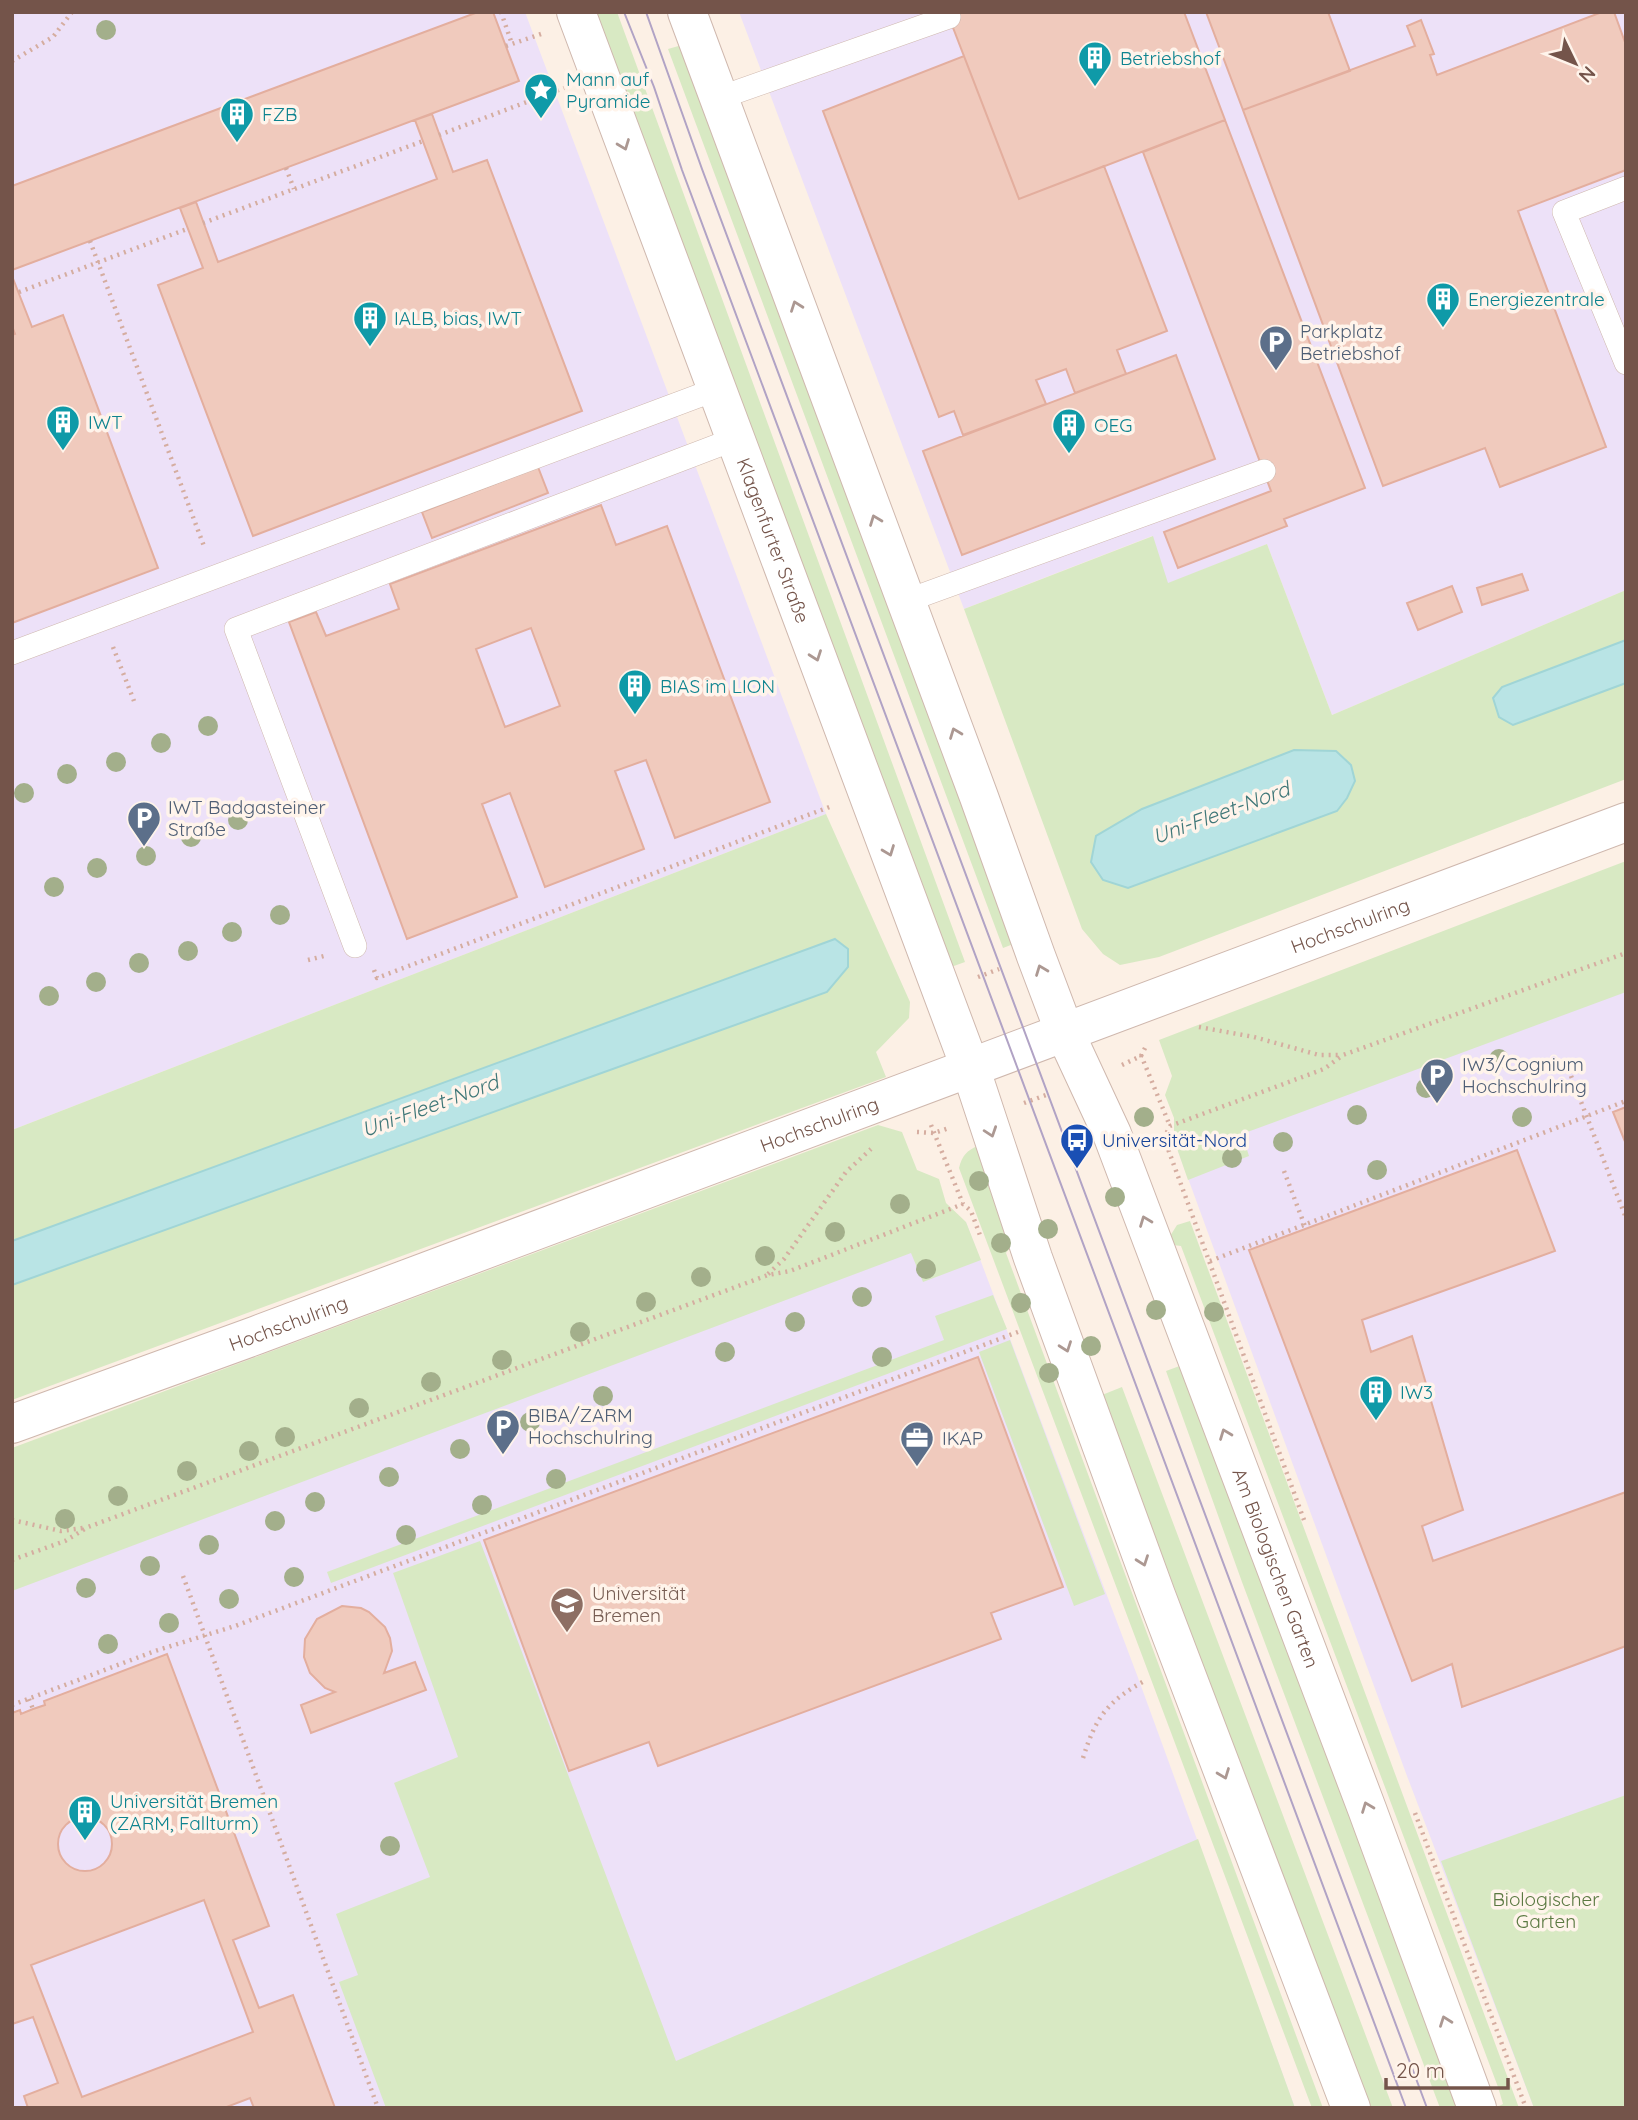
<svg xmlns="http://www.w3.org/2000/svg" width="1638" height="2120" font-family="Quicksand,sans-serif">
  <style>
    .education { fill: #ede1f8 }
    .green { fill: #d8e9c3 }
    .water { fill: #b9e4e5; stroke: #a0d5d6; stroke-width: 2 }
    .building { fill: #f0cabd; stroke: #e3ae9e; stroke-width: 2; fill-rule: evenodd }
    .lines { fill: none; stroke-linecap: round; stroke-linejoin: round }
    .service-casing { stroke: #cfb8ae; stroke-width: 24 }
    .minor-casing { stroke: #cfb8ae; stroke-width: 40 }
    .tertiary-casing { stroke: #cfb8ae; stroke-width: 40 }
    .path { stroke: #d5ada0; stroke-width: 4.5; stroke-dasharray: 2 5; stroke-linecap: butt }
    .service { stroke: #fff; stroke-width: 23 }
    .minor { stroke: #fff; stroke-width: 38 }
    .tertiary { stroke: #fff; stroke-width: 38 }
    .tram { stroke: #b1a3c5; stroke-width: 2 }
    .tree { fill: #a3af8b }
    .oneway { stroke: #ac9892 }
    .labels { text-anchor: middle; stroke-width: 7; stroke-linejoin: round; paint-order: stroke }
    .culture-label { font-size: 19px; fill: #0d838f; stroke: #fff4eb; text-anchor: start }
    .service-label { font-size: 19px; fill: #4e5e75; stroke: #fff4eb; text-anchor: start }
    .street-label { font-size: 19px; fill: #74544a; stroke: #fff4eb }
    .transit-label { font-size: 19px; fill: #164399; stroke: #fff4eb; text-anchor: start }
    .education-label { font-size: 19px; fill: #785e54; stroke: #fff4eb; text-anchor: start }
    .park-label { font-size: 19px; fill: #5b7942; stroke: #fff4eb }
    .water-label { font-size: 21px; font-style: italic; fill: #3f7778; stroke: #fff4eb }
  </style>
  <rect width="100%" height="100%" fill="#fcf0e5"/>
  <!-- education -->
  <path class="education" d="M12,12H525L826,814L12,1130Z
    M739,12H1626V590L1332,715L1267,544L1167,584L1152,536L964,609Z
    M1626,970V2108H1534L1407,1776L1174,1140Z
    M966,1222L1137,1675L1295,2108H12V1573Z"/>
  <!-- green -->
  <path class="green" d="M593,12H617L965,962L951,967Z
    M682,45L1016,943L1003,948L668,49Z
    M1153,536L1168,583L1267,544L1332,715L1626,590V640L1502,687L1513,725L1626,683V779L1159,957L1120,965L1103,954L1082,929L964,609Z
    M826,814L910,1002L909,1018L876,1052L886,1077L12,1400V1285L826,992L848,949L834,939L12,1241V1130Z
    M1626,861V992L1242,1134L1249,1156L1188,1180L1174,1140V1118L1165,1095L1172,1076L1159,1040Z
    M878,1125L902,1132L917,1170L939,1179L946,1203L966,1222L981,1260L923,1282L911,1253L12,1591V1448Z
    M978,1146L1015,1240L1006,1253L1323,2108H1312L959,1168C962,1156 967,1150 978,1146Z
    M1190,1221L1519,2108H1495L1503,2104L1498,2087L1181,1246L1173,1245L1167,1241L1177,1225Z
    M993,1295L1007,1329L331,1583L327,1572L944,1340L935,1316Z
    M1010,1340L1105,1594L1074,1606L979,1352Z
    M1185,1364L1464,2108H1440L1242,1582L1166,1371Z
    M1122,1387L1393,2108H1369L1102,1395Z
    M480,1541L676,2061L1198,1839L1295,2108H386L339,1982L358,1975L336,1914L430,1877L394,1783L458,1757L393,1573Z
    M1626,1795V2108H1534L1441,1861Z"/>
  <!-- water -->
  <path class="water" d="M1626,640V683L1513,725L1499,717L1493,698L1502,687Z
    M1294,750L1336,751L1351,765L1355,781L1347,798L1337,811L1128,888L1103,880L1091,862L1096,836L1142,809Z
    M835,939L848,949V967L827,992L12,1285V1241Z"/>
  <!-- building -->
  <path class="building" d="M478,12H493L519,81L12,270V186Z
    M947,12H1184L1225,120L1019,199Z
    M1206,12H1328L1350,71L1243,110Z
    M1602,12H1614L1626,45V170L1518,211L1606,447L1500,487L1485,448L1383,486L1243,110L1415,46L1407,26L1421,20L1434,54L1430,55L1437,75Z
    M964,56L1019,199L1104,166L1167,331L1117,350L1126,374L1075,393L1066,369L1036,380L1046,404L963,435L954,411L939,417L823,111Z
    M432,114L453,172L487,160L582,411L253,536L158,285L203,268L180,208L196,202L218,262L437,179L415,120Z
    M1225,120L1365,488L1284,519L1287,526L1178,568L1164,532L1271,491L1143,152Z
    M12,276L32,327L63,315L158,568L12,623V335L15,334L12,326Z
    M1176,355L1215,459L962,555L923,451Z
    M538,467L548,493L432,538L422,512Z
    M601,505L616,545L667,526L770,802L675,838L646,760L615,771L644,849L545,887L510,793L482,804L517,897L407,939L289,622L316,612L326,636L399,609L390,584ZM531,628L560,706L505,727L476,649Z
    M1522,574L1528,590L1482,605L1477,588Z
    M1452,586L1462,612L1418,630L1407,603Z
    M1626,1107V1144L1613,1112Z
    M1517,1150L1555,1251L1362,1320L1371,1352L1412,1336L1463,1510L1422,1526L1433,1561L1626,1492V1646L1462,1707L1452,1664L1412,1681L1249,1250Z
    M978,1357L1063,1587L991,1613L1001,1639L658,1766L649,1742L569,1771L484,1540Z
    M342,1606L361,1608L369,1612L385,1627L390,1638L392,1651L384,1673L415,1662L426,1690L311,1733L301,1705L335,1692L325,1688L310,1673L304,1657L305,1639L317,1619Z
    M167,1654L269,1926L233,1940L259,2008L293,1995L335,2108H254L250,2098L224,2108H28L24,2096L58,2083L33,2017L12,2024V1713L20,1710L21,1714L33,1709L45,1705L44,1701ZM204,1900L253,2032L82,2097L31,1965Z
    M58 1844a27 27 0 1 1 54 0a27 27 0 1 1-54 0Z"/>
  <g class="lines">
    <!-- service casing -->
    <g class="service-casing">
      <path id="service" d="M719,98L949,17
        M1626,188L1564,212L1626,363
        M906,601L1264,471
        M12,653L717,389
        M355,946L236,629L735,439"/>
    </g>
    <!-- minor casing -->
    <g class="minor-casing">
      <g id="minor">
        <path id="s1" d="M576,12L970,1067L1033,1258L1156,1595L1351,2108"/>
        <path id="s2" d="M687,12L979,797L1036,956L1065,1033L1112,1134L1367,1809L1477,2108"/>
      </g>
    </g>
    <!-- tertiary casing -->
    <g class="tertiary-casing">
      <g id="tertiary">
        <path id="s3" d="M12,1424L257,1335L1626,822"/>
      </g>
    </g>
    <!-- path -->
    <path class="path" d="M501,12L512,44
      M506,46L541,34
      M12,61L53,37L72,12
      M439,135L564,88
      M286,168L294,189
      M203,223L423,141
      M90,241L205,549
      M19,292L187,229
      M113,647L134,701
      M308,960L324,956
      M374,970L377,978L832,806
      M978,977L999,969
      M1199,1027L1254,1037L1319,1055H1341
      M1141,1055L1170,1126
      M1566,1063L1626,1218
      M1122,1065L1141,1056L1146,1046
      M1024,1103L1049,1094
      M931,1125L963,1204L971,1211L981,1238
      M917,1132L934,1133L949,1128
      M1284,1171L1306,1229
      M1210,1261L1626,1101
      M768,1274L784,1259L846,1172L871,1149
      M12,1520L61,1531L83,1528
      M1304,1520L1164,1138L1170,1126L1324,1069L1343,1055L1626,953
      M12,1560L65,1541L88,1527L768,1275L790,1271L963,1204
      M183,1576L378,2108
      M29,1699L33,1709
      M12,1705L155,1651L235,1626L1018,1332
      M1083,1758C1096,1716 1108,1701 1146,1680
      M1415,1813L1526,2108"/>
    <!-- service -->
    <use href="#service" class="service"/>
    <!-- minor -->
    <use href="#minor" class="minor"/>
    <!-- tertiary -->
    <use href="#tertiary" class="tertiary"/>
    <!-- tram -->
    <path class="tram" d="M624,12L654,87L682,170L1406,2108
      M646,12L702,169L1427,2108"/>
  </g>
  <!-- trees -->
  <g class="tree">
    <circle cx="106" cy="30" r="10"/>
    <circle cx="208" cy="726" r="10"/>
    <circle cx="161" cy="743" r="10"/>
    <circle cx="116" cy="762" r="10"/>
    <circle cx="67" cy="774" r="10"/>
    <circle cx="24" cy="793" r="10"/>
    <circle cx="238" cy="820" r="10"/>
    <circle cx="191" cy="837" r="10"/>
    <circle cx="146" cy="856" r="10"/>
    <circle cx="97" cy="868" r="10"/>
    <circle cx="54" cy="887" r="10"/>
    <circle cx="280" cy="915" r="10"/>
    <circle cx="232" cy="932" r="10"/>
    <circle cx="188" cy="951" r="10"/>
    <circle cx="139" cy="963" r="10"/>
    <circle cx="96" cy="982" r="10"/>
    <circle cx="49" cy="996" r="10"/>
    <circle cx="1499" cy="1059" r="10"/>
    <circle cx="1426" cy="1088" r="10"/>
    <circle cx="1357" cy="1115" r="10"/>
    <circle cx="1144" cy="1117" r="10"/>
    <circle cx="1522" cy="1117" r="10"/>
    <circle cx="1283" cy="1142" r="10"/>
    <circle cx="1232" cy="1158" r="10"/>
    <circle cx="1377" cy="1170" r="10"/>
    <circle cx="979" cy="1181" r="10"/>
    <circle cx="1115" cy="1197" r="10"/>
    <circle cx="900" cy="1204" r="10"/>
    <circle cx="1048" cy="1229" r="10"/>
    <circle cx="835" cy="1232" r="10"/>
    <circle cx="1001" cy="1243" r="10"/>
    <circle cx="765" cy="1256" r="10"/>
    <circle cx="926" cy="1269" r="10"/>
    <circle cx="701" cy="1277" r="10"/>
    <circle cx="862" cy="1297" r="10"/>
    <circle cx="646" cy="1302" r="10"/>
    <circle cx="1021" cy="1303" r="10"/>
    <circle cx="1156" cy="1310" r="10"/>
    <circle cx="1214" cy="1312" r="10"/>
    <circle cx="795" cy="1322" r="10"/>
    <circle cx="580" cy="1332" r="10"/>
    <circle cx="1091" cy="1346" r="10"/>
    <circle cx="725" cy="1352" r="10"/>
    <circle cx="882" cy="1357" r="10"/>
    <circle cx="502" cy="1360" r="10"/>
    <circle cx="1049" cy="1373" r="10"/>
    <circle cx="431" cy="1382" r="10"/>
    <circle cx="603" cy="1396" r="10"/>
    <circle cx="359" cy="1408" r="10"/>
    <circle cx="530" cy="1422" r="10"/>
    <circle cx="285" cy="1437" r="10"/>
    <circle cx="460" cy="1449" r="10"/>
    <circle cx="249" cy="1451" r="10"/>
    <circle cx="187" cy="1471" r="10"/>
    <circle cx="389" cy="1477" r="10"/>
    <circle cx="556" cy="1479" r="10"/>
    <circle cx="118" cy="1496" r="10"/>
    <circle cx="315" cy="1502" r="10"/>
    <circle cx="482" cy="1505" r="10"/>
    <circle cx="65" cy="1519" r="10"/>
    <circle cx="275" cy="1521" r="10"/>
    <circle cx="406" cy="1535" r="10"/>
    <circle cx="209" cy="1545" r="10"/>
    <circle cx="150" cy="1566" r="10"/>
    <circle cx="294" cy="1577" r="10"/>
    <circle cx="86" cy="1588" r="10"/>
    <circle cx="229" cy="1599" r="10"/>
    <circle cx="169" cy="1623" r="10"/>
    <circle cx="108" cy="1644" r="10"/>
    <circle cx="390" cy="1846" r="10"/>
  </g>
  <!-- one-way arrows -->
  <defs><path id="oneway-chevron" d="M-2-3.5L2.5 0L-2 3.5" fill="none" stroke-width="1.6" stroke-linecap="round" stroke-linejoin="round" transform="scale(1.75)"/></defs>
  <g class="oneway">
    <use href="#oneway-chevron" transform="translate(624 145) rotate(69)"/>
    <use href="#oneway-chevron" transform="translate(796 306) rotate(-110)"/>
    <use href="#oneway-chevron" transform="translate(875 520) rotate(-111)"/>
    <use href="#oneway-chevron" transform="translate(816 656) rotate(70)"/>
    <use href="#oneway-chevron" transform="translate(955 733) rotate(-111)"/>
    <use href="#oneway-chevron" transform="translate(889 851) rotate(69)"/>
    <use href="#oneway-chevron" transform="translate(1041 970) rotate(-111)"/>
    <use href="#oneway-chevron" transform="translate(991 1132) rotate(71)"/>
    <use href="#oneway-chevron" transform="translate(1145 1221) rotate(-111)"/>
    <use href="#oneway-chevron" transform="translate(1066 1347) rotate(70)"/>
    <use href="#oneway-chevron" transform="translate(1225 1434) rotate(-111)"/>
    <use href="#oneway-chevron" transform="translate(1143 1561) rotate(70)"/>
    <use href="#oneway-chevron" transform="translate(1224 1774) rotate(69)"/>
    <use href="#oneway-chevron" transform="translate(1367 1807) rotate(-111)"/>
    <use href="#oneway-chevron" transform="translate(1445 2021) rotate(-110)"/>
  </g>
  <!-- icons -->
  <defs>
    <g id="building-pin" transform="scale(1.75)"><path d="M0 17L-7.5 6A9.5 9.5 0 1 1 7.5 6Z" fill="#0f9aa8" stroke="#fff4eb"/><path d="M-4-6H4V6H1V3H-1V6H-4ZM-2.5-4.3h1.7v1.8h-1.7ZM.8-4.3h1.7v1.8H.8ZM-2.5-1h1.7V.8h-1.7ZM.8-1h1.7V.8H.8Z" fill="#fff"/></g>
    <g id="sight-pin" transform="scale(1.75)"><path d="M0 17L-7.5 6A9.5 9.5 0 1 1 7.5 6Z" fill="#0f9aa8" stroke="#fff4eb"/><path d="M0-6L1.8-2.2L6-1.7L2.9 1.2L3.7 5.4L0 3.3L-3.7 5.4L-2.9 1.2L-6-1.7L-1.8-2.2Z" fill="#fff"/></g>
    <g id="parking-pin" transform="scale(1.75)"><path d="M0 17L-7.5 6A9.5 9.5 0 1 1 7.5 6Z" fill="#5c6f8a" stroke="#fff4eb"/><path d="M-3.5-5.5H1a3.5 3.5 0 0 1 0 7H-1V5.5H-3.5ZM-1-3.4V-.6H.8a1.4 1.4 0 0 0 0-2.8Z" fill="#fff"/></g>
    <g id="bus-pin" transform="scale(1.75)"><path d="M0 17L-7.5 6A9.5 9.5 0 1 1 7.5 6Z" fill="#1a4fb4" stroke="#fff4eb"/><path d="M-5-6H5V4H4V6H2V4H-2V6H-4V4H-5ZM-3.5-4V0h7V-4ZM-3.5 1.2v1.5H-2V1.2ZM2 1.2v1.5H3.5V1.2Z" fill="#fff"/></g>
    <g id="office-pin" transform="scale(1.75)"><path d="M0 17L-7.5 6A9.5 9.5 0 1 1 7.5 6Z" fill="#5c6f8a" stroke="#fff4eb"/><path d="M-6-3h4V-5.5h4V-3h4V5H-6ZM-1-4.5V-3h2v-1.5ZM-6 0V1H6V0Z" fill="#fff"/></g>
    <g id="university-pin" transform="scale(1.75)"><path d="M0 17L-7.5 6A9.5 9.5 0 1 1 7.5 6Z" fill="#8d6e63" stroke="#fff4eb"/><path d="M0-5L7-2L0 1L-7-2ZM-4 1L0 2.5L4 1V4Q0 6-4 4Z" fill="#fff"/></g>
  </defs>
  <g fill-rule="evenodd">
    <use href="#building-pin" x="1095" y="58"/>
    <use href="#sight-pin" x="541" y="90"/>
    <use href="#building-pin" x="237" y="114"/>
    <use href="#building-pin" x="1443" y="299"/>
    <use href="#building-pin" x="370" y="318"/>
    <use href="#parking-pin" x="1276" y="342"/>
    <use href="#building-pin" x="63" y="422"/>
    <use href="#building-pin" x="1069" y="425"/>
    <use href="#building-pin" x="635" y="686"/>
    <use href="#parking-pin" x="144" y="818"/>
    <use href="#parking-pin" x="1437" y="1075"/>
    <use href="#bus-pin" x="1077" y="1140"/>
    <use href="#building-pin" x="1376" y="1392"/>
    <use href="#parking-pin" x="503" y="1426"/>
    <use href="#office-pin" x="917" y="1438"/>
    <use href="#university-pin" x="567" y="1604"/>
    <use href="#building-pin" x="85" y="1812"/>
  </g>
  <g class="labels">
    <!-- culture labels -->
    <g class="culture-label">
      <text x="1120" y="65">Betriebshof</text>
      <text x="566" y="86">Mann auf<tspan x="566" dy="22">Pyramide</tspan></text>
      <text x="262" y="121">FZB</text>
      <text x="1468" y="306">Energiezentrale</text>
      <text x="394" y="325">IALB, bias, IWT</text>
      <text x="88" y="429">IWT</text>
      <text x="1094" y="432">OEG</text>
      <text x="660" y="693">BIAS im LION</text>
      <text x="1400" y="1399">IW3</text>
      <text x="110" y="1808">Universität Bremen<tspan x="110" dy="22">(ZARM, Fallturm)</tspan></text>
    </g>
    <!-- service labels -->
    <g class="service-label">
      <text x="1300" y="338">Parkplatz<tspan x="1300" dy="22">Betriebshof</tspan></text>
      <text x="168" y="814">IWT Badgasteiner<tspan x="168" dy="22">Straße</tspan></text>
      <text x="1462" y="1071">IW3/Cognium<tspan x="1462" dy="22">Hochschulring</tspan></text>
      <text x="528" y="1422">BIBA/ZARM<tspan x="528" dy="22">Hochschulring</tspan></text>
      <text x="942" y="1445">IKAP</text>
    </g>
    <!-- street labels -->
    <g class="street-label">
      <text dy="7" stroke="none"><textPath href="#s1" startOffset="564">Klagenfurter Straße</textPath></text>
      <text dy="7" stroke="none"><textPath href="#s3" startOffset="1428">Hochschulring</textPath></text>
      <text dy="7" stroke="none"><textPath href="#s3" startOffset="861">Hochschulring</textPath></text>
      <text dy="7" stroke="none"><textPath href="#s3" startOffset="294">Hochschulring</textPath></text>
      <text dy="7" stroke="none"><textPath href="#s2" startOffset="1664">Am Biologischen Garten</textPath></text>
    </g>
    <!-- transit labels -->
    <g class="transit-label">
      <text x="1102" y="1147">Universität-Nord</text>
    </g>
    <!-- education labels -->
    <g class="education-label">
      <text x="592" y="1600">Universität<tspan x="592" dy="22">Bremen</tspan></text>
    </g>
    <!-- park labels -->
    <g class="park-label">
      <text x="1546" y="1906">Biologischer<tspan x="1546" dy="22">Garten</tspan></text>
    </g>
    <!-- water labels -->
    <g class="water-label">
      <text transform="translate(1221 813) rotate(-20)" y="7">Uni-Fleet-Nord</text>
      <text transform="translate(430 1106) rotate(-20)" y="7">Uni-Fleet-Nord</text>
    </g>
  </g>
  <!-- border -->
  <rect width="1638" height="2120" fill="none" stroke="#74544a" stroke-width="28"/>
  <!-- north arrow -->
  <g transform="translate(1575 63) rotate(133)" stroke="#fff4eb" stroke-width="5" paint-order="stroke">
  <path d="M0-5L12 26L0 18L-12 26Z" fill="#74544a"/>
  <text y="-10" font-size="19" font-weight="bold" text-anchor="middle" fill="#74544a">N</text>
  </g>
  <!-- scale -->
  <path d="M1386 2078v10h122v-10" fill="none" stroke="#74544a" stroke-width="3.5"/>
  <text x="1396" y="2078" font-size="21" fill="#74544a" stroke="#fff4eb" stroke-width="5" paint-order="stroke">20 m</text>
</svg>
